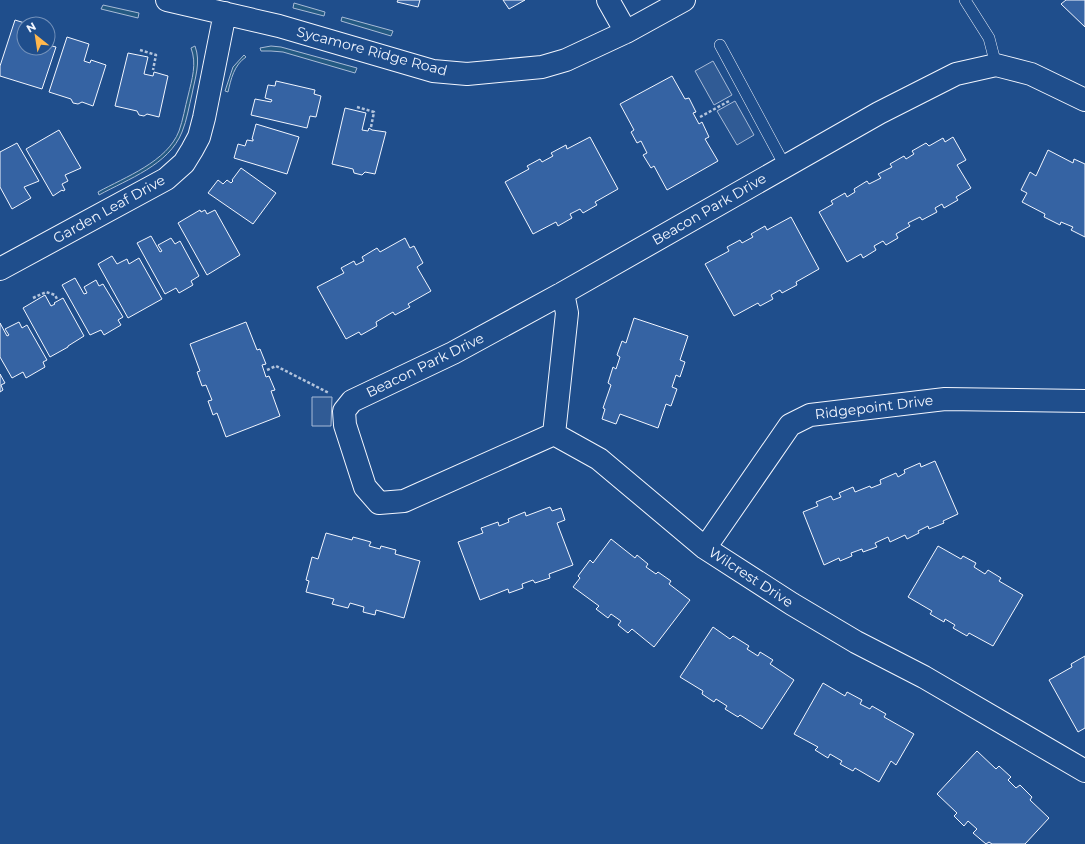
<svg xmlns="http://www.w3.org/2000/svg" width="1085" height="844" font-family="Montserrat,sans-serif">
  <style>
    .green { fill: #245a82; stroke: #a8bbd7 }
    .parking { fill: #305b95; stroke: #a8bbd7 }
    .building { fill: #3563a3; stroke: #f2f6ff }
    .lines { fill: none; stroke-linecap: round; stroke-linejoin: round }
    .lane-casing { stroke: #f2f6ff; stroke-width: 12 }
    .street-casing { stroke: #f2f6ff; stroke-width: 24 }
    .path { stroke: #b3c4dc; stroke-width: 2.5; stroke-dasharray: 3 2; stroke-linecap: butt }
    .lane { stroke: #1f4e8c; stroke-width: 11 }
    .street { stroke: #1f4e8c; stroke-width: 22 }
    .labels { text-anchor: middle; stroke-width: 3; stroke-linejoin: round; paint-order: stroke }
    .street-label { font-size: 14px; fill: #f2f6ff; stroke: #1f4e8c }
  </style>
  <rect width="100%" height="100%" fill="#1f4e8c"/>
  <!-- green -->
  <path class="green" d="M294,3L325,12L324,16L293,8Z
    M103,5L139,13L138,18L101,9Z
    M342,17L393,31L391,36L341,21Z
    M195,46C201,62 195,78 192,94C189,106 187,120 182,132C169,165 128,179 99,195L98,192C125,177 167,162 179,131C183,120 185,107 188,96C192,79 197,64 191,48Z
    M271,46L281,47L357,68L355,73L283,52L271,51H261L260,48Z
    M244,55L246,57C234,65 231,79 228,92L225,91L233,67Z"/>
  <!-- parking -->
  <path class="parking" d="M713,61L732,95L714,105L695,71Z
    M735,101L754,135L737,145L717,111Z
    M312,397H332L331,426H312Z"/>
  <!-- building -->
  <path class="building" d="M398,0H420L418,7L397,2Z
    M503,0H525L509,9Z
    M1066,0H1085V27L1061,4Z
    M15,20L28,24H24V48H48V39L54,40L52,46L56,47L42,89L0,76V66Z
    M67,37L89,44L84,61L90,63L91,60L106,65L93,106L82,102L78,104L73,103L71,99L49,92Z
    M128,53L148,57L144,74L153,76L154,72L168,76L159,117L147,114L144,116L139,115L137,111L115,106Z
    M672,76L685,99L689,98L696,112L693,113L699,124L702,122L709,137L705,139L718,161L667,190L654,166L651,168L643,155L647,153L641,141L637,143L631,132L634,130L620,104Z
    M276,81L315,90L314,94L321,96L316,117L310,116L307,128L251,115L255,99L271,102L272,100L265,98L268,85L275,86Z
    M345,108L366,113L362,130L368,131L369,128L372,130L386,132L375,174L365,172L362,175L354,173L353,169L332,164Z
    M256,124L299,137L287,174L234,158L238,144L245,146L247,140L253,141V139H252Z
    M59,130L81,168L65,175L68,181L62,184L65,190L63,191L62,190L53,196L26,149Z
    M590,137L618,189L595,202L597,205L583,213L580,209L570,214L572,218L558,226L556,222L533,234L505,182L529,169L527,166L540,159L542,162L553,156L551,153L566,145L567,149Z
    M953,137L966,160L957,165L971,188L956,197L958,200L944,208L942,204L935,208L937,212L922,220L920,217L908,223L910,226L896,234L898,238L886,245L883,241L874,246L876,250L863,258L861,254L847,262L819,212L833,204L831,201L845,193L847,197L855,192L854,189L867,181L869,184L881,178L878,174L892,167L890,164L904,156L906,159L914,154L912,151L926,143L929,146L943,138L945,142Z
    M17,143L39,181L24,187L31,198L12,209L0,187V152Z
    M1048,150L1073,163L1074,159L1085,164V237L1071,230L1073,227L1061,222L1060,225L1044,217L1045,214L1022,202L1027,193L1021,190L1030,172L1036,176Z
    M241,168L276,193L253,224L208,193L218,180L223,184L227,180L231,183L233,181L232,180Z
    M200,210L201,212L205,210L207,214L215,210L240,255L207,275L178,223Z
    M791,217L819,269L796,282L797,285L782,293L780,290L771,295L773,299L760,306L758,303L734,316L705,264L729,251L727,247L740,240L742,243L753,237L751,234L765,226L767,230Z
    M151,236L160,252L162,251L158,245L160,244L171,238L175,244L180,241L199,276L191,281L193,285L179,293L176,288L165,294L137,243Z
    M405,238L410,248L414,246L423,263L417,267L431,291L408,304L410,307L395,315L393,312L376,322L377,326L361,335L359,332L346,339L317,287L344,273L341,268L354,261L356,265L364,261L362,257L377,248L380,252Z
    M112,256L117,264L127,259L129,264L139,258L162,299L128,318L98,264Z
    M75,278L84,294L87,293L84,287L96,280L99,286L103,284L123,317L118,320L121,325L104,335L101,330L90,335L62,285Z
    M45,295L51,306L55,304L54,303L63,298L84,336L68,346V347L50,357L23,308Z
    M634,318L688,336L680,360L685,362L680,377L676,375L672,387L677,389L671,406L666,404L658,428L620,414L616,424L602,419L605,409L603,408L611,385L608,383L613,367L616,369L620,357L617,355L622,341L626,343Z
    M19,322L22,328L27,325L47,360L43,362L45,367L26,378L23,372L12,378L0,357V323L7,336L9,335L5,329Z
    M246,322L257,350L260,349L266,364L262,365L266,377L269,376L275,390L271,391L280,416L226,437L217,413L213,415L208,401L212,400L206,385L202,386L197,372L200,371L190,344Z
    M0,374L5,383L1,385L3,390L0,392Z
    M935,461L958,514L943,521L944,523L929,529L928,526L918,531L919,533L907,539L905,535L890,542L888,537L875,543L877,547L863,552L862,549L851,553L852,556L840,561L839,558L824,565L803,512L818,506L816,502L831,496L833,500L841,497L839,493L853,487L855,492L870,486L871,488L881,484L880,480L896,473L898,477L905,473L904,470L920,463L921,467Z
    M550,507L552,511L561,508L565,520L557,523L573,565L549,574L550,578L535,583L533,580L522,584L523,588L509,593L508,589L480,600L458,542L483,533L481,528L498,522L499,526L509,522L508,519L525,512L526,516Z
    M326,533L352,540L353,537L371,542L369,546L380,549L381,546L396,550L395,554L420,561L404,618L376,610L375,615L363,612L364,607L350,603L348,608L332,604L334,599L306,592L309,581L306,580L312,557L318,559Z
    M611,539L635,558L637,555L648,564L646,567L656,574L658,572L671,581L669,584L690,600L654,647L632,629L628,633L618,625L621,621L611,614L608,618L596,609L599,606L573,587L580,578L578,576L590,560L593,563Z
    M938,546L961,559L963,556L976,563L974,567L985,574L988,570L1001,578L999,581L1023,595L993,646L969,633L967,636L953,628L955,625L945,619L944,622L930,614L932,611L908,597Z
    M713,627L730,639L733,636L749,646L747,649L758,656L760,652L773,660L770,664L794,680L762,729L740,715L738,717L725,709L727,706L716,699L714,702L702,694L703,691L680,677Z
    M1085,656V728L1078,732L1049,680L1072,667L1071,664Z
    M823,683L845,696L847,692L862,700L860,704L870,709L872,706L886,714L884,717L914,734L896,765L891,761L879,782L855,768L853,771L840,764L842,761L830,754L828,758L815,750L818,747L794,734Z
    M977,751L996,769L999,766L1011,777L1008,780L1016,788L1020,785L1032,797L1030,800L1049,818L1025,844H992L989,842L986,844L973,833L977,829L968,821L964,826L954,816L957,813L937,794Z"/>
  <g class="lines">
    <!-- lane casing -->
    <g class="lane-casing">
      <path id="lane" d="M965,0L989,38L996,65
        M720,45L785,166"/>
    </g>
    <!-- street casing -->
    <g class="street-casing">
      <path id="street" d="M167,0L279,26L433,71L467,74L542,67L566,60L626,32L684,0
        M608,0L626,32
        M0,269L166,179L184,163L192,150L199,137L204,118L225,13
        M563,293L567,313L554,434L599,459L705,548L792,604L856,642L924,677L1085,771
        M554,434L404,501L379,503L365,487L345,425L344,411L352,401L453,353L563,293L879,113L956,74L996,65L1031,74L1085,100
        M705,548L790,425L810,415L945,399L1085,401"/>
    </g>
    <!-- path -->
    <path class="path" d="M140,50L156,55L153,70
      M357,107L374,112L371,127
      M700,117L729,101
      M33,298L46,292L55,295L57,299
      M267,370L276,366L329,393"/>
    <!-- lane -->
    <use href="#lane" class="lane"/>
    <!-- street -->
    <use href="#street" class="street"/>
  </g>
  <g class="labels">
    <!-- street labels -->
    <g class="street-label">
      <text transform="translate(372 51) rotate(15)" y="5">Sycamore Ridge Road</text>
      <text transform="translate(109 209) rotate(-29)" y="5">Garden Leaf Drive</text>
      <text transform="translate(709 209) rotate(-30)" y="5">Beacon Park Drive</text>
      <text transform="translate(425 365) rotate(-26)" y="5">Beacon Park Drive</text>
      <text transform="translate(874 407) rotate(-7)" y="5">Ridgepoint Drive</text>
      <text transform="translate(751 577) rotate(33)" y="5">Wilcrest Drive</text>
    </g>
  </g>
  <!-- north arrow -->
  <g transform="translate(36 36) rotate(330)"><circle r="19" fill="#1f4e8c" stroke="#7391ba"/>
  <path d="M0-3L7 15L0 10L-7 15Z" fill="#ffb74d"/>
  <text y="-6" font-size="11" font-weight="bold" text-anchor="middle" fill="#f2f6ff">N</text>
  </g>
</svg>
